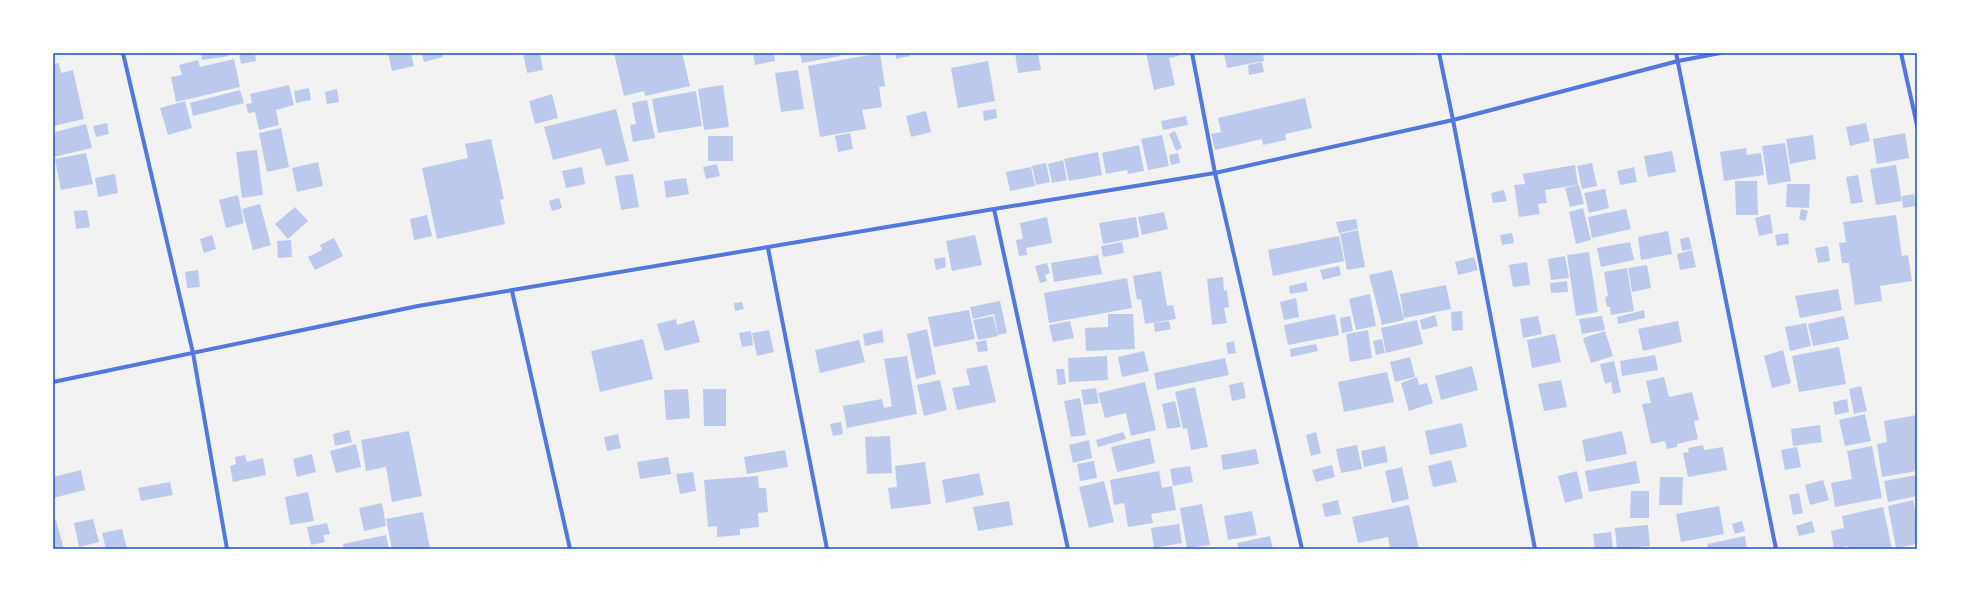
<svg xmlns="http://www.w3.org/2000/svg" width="1970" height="602" font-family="Mulish,sans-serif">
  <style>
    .building { fill: #bdc9ec }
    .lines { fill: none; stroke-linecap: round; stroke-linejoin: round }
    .minor { stroke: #5277de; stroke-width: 4 }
    .neatline { fill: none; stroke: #1d4ed8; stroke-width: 1.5 }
  </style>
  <rect width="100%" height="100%" fill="#f2f2f2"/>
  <!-- building -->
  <path class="building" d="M201,53H228L229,56L202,60Z
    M239,53H255L256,61L241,64Z
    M388,53H411L414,66L392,71Z
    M422,53H442L443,57L424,62Z
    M523,53H540L543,70L527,73Z
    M614,53H682L690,86L645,96L644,91L624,96Z
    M753,53H774L775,61L755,65Z
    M800,53H839L840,56L802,63Z
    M880,53L885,86L879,87L882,107L862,110L866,129L820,137L808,66Z
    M895,53H910V56L896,59Z
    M1015,53H1038L1041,70L1018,73Z
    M1146,53H1179V56L1169,58L1175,85L1154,90Z
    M1224,53H1263L1264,61L1227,68Z
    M234,59L240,87L176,102L171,77L182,75L179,65L198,60L200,67Z
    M988,61L995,101L958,108L951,68Z
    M1262,62L1264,72L1249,75L1248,65Z
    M59,63L61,73L73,70L84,119L53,126V64Z
    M798,70L804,109L781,112L775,73Z
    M289,85L294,105L276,110L279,125L259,130L255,112L248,113L246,104L252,103L250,94Z
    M723,85L729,127L704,130L698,89Z
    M309,88L311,100L296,103L294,91Z
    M337,89L339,102L327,104L325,92Z
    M240,90L244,103L193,116L190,103Z
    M696,91L702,126L658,133L652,99Z
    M552,94L558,118L535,124L529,101Z
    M1305,98L1312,128L1285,134L1286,140L1263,145L1262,139L1215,150L1211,134L1221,132L1218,118Z
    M647,100L655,138L633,142L630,125L636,124L632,103Z
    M185,101L192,128L168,135L160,108Z
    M616,109L629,161L606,166L601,148L553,160L544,127Z
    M996,109L997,118L984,121L983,111Z
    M926,111L931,132L911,137L906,116Z
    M1186,116L1188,125L1163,130L1161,121Z
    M107,123L109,134L96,137L93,126Z
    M1866,123L1870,141L1850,146L1846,127Z
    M86,124L92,148L53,157V135H56L55,132Z
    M281,128L289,167L267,172L259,133Z
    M1175,131L1182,148L1176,151L1169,134Z
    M850,133L853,149L838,152L835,136Z
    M1905,133L1909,158L1877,164L1873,139Z
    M1162,135L1169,166L1148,170L1141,139Z
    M1813,135L1816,159L1790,164L1786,139Z
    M708,136H733V161H708Z
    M491,139L504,199L500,200L505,224L437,239L422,168L468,158L465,144Z
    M1785,143L1791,181L1768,185L1762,146Z
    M1139,145L1144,171L1128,174L1127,170L1106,174L1102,153Z
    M1746,148L1747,155L1761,153L1764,175L1724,181L1720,152Z
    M257,150L263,195L242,198L236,152Z
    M1672,151L1676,172L1648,177L1644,156Z
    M1098,152L1102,175L1069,181L1064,159Z
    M86,153L93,184L61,190L55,159Z
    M1178,153L1180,163L1171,165L1169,155Z
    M1063,160L1067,180L1052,183L1048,164Z
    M318,162L323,186L297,192L292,168Z
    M1046,163L1050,182L1036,185L1032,166Z
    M1592,163L1597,186L1582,189L1577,166Z
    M717,164L720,176L706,179L703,167Z
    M1575,165L1578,185L1545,190L1547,203L1538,204L1540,214L1519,217L1514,185L1525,184L1523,174Z
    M1896,165L1902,201L1876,205L1870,169Z
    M582,167L585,184L566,188L562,171Z
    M1031,167L1035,186L1010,191L1006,172Z
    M1634,167L1637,182L1620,185L1617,171Z
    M115,174L118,193L98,197L95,178Z
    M633,174L639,207L621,210L615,176Z
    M1858,175L1863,202L1851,204L1846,177Z
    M686,178L689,194L666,198L664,181Z
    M1735,181H1757L1758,215H1736Z
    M1787,184H1810L1809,208L1786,207Z
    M1579,185L1584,204L1570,207L1565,188Z
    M1605,189L1609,208L1589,213L1584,193Z
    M1504,190L1507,201L1493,203L1491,193Z
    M1914,194L1916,206L1903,208L1902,196Z
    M238,195L244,223L226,228L219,200Z
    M559,198L562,208L552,211L549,201Z
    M260,204L271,245L253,250L242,209Z
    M295,207L308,221L288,239L275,224Z
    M1583,208L1591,240L1576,244L1569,212Z
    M1626,209L1631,229L1592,238L1588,217Z
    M1801,209L1808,211L1805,221L1799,219Z
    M87,210L90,227L76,229L74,211Z
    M1164,212L1168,229L1142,235L1138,217Z
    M1770,214L1773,233L1759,236L1755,218Z
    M427,215L432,236L414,240L410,219Z
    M1896,215L1902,256L1908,255L1912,281L1880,286L1882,301L1855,305L1849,263H1842L1839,243L1846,242L1843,222Z
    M1047,217L1052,243L1026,248L1027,255L1019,256L1016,240L1023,239L1020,223Z
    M1136,217L1139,237L1103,244L1099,223Z
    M1356,219L1358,229L1339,233L1336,222Z
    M1358,230L1365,267L1347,270L1340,234Z
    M1668,231L1672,254L1641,260L1638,237Z
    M1512,233L1514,243L1502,245L1500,235Z
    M1788,233L1789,244L1777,246L1775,235Z
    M212,235L216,249L204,253L200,239Z
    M975,235L982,265L952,271L946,241Z
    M1339,236L1344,261L1273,276L1268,250Z
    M1689,237L1692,249L1682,251L1680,239Z
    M334,238L343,256L315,270L308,257L322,250L320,245Z
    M291,240L292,257L278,258L277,241Z
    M1122,242L1124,253L1103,257L1101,246Z
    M1630,242L1634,260L1601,267L1597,248Z
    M1828,246L1830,261L1818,263L1815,248Z
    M1692,250L1696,267L1680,270L1677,254Z
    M1589,252L1598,312L1576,316L1567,255Z
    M1098,255L1102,274L1054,282L1051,263Z
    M1565,256L1569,278L1551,280L1548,259Z
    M945,257L946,267L936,270L934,259Z
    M1474,257L1478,270L1458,275L1455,262Z
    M1527,262L1530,285L1513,287L1509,265Z
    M1047,263L1050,273L1045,275L1047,281L1040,283L1035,266Z
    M1647,265L1651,288L1632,292L1628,268Z
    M1339,266L1341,275L1323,280L1320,270Z
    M1627,268L1634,311L1611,315L1610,307H1607L1605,297L1608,296L1604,272Z
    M198,270L200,287L187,288L185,272Z
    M1392,270L1404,320L1382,325L1369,275Z
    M1161,271L1167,306L1173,305L1176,319L1145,324L1141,299L1137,300L1133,276Z
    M1223,277L1224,291L1227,290L1229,307L1224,308L1227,323L1212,325L1207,279Z
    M1127,278L1132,308L1049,323L1044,293Z
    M1567,281L1568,292L1551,293L1550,283Z
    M1306,282L1308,291L1290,294L1289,286Z
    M1446,285L1451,309L1404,318L1400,294Z
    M1838,289L1842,310L1800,318L1795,296Z
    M1370,294L1376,326L1356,330L1349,299Z
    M1296,298L1299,317L1284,320L1280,302Z
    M1000,301L1007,333L998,335L994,314L973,319L970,307Z
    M742,302L744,309L735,311L734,303Z
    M969,310L975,339L934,347L928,317Z
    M1644,310L1645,318L1618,324L1617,317Z
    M1462,311L1463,330L1452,331L1451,312Z
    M1108,314H1133L1135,349L1086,351L1085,328L1108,327Z
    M1335,314L1339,335L1288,345L1284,325Z
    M1435,315L1438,326L1422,330L1420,320Z
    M993,316L998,336L978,340L973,320Z
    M1350,316L1353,331L1342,333L1340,318Z
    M1538,316L1542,334L1523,338L1520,319Z
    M1602,316L1605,330L1582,334L1579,319Z
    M1844,316L1849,339L1813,346L1808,324Z
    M676,319L677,325L694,320L700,342L665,351L657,324Z
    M1417,320L1423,344L1386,353L1381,328Z
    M1070,321L1074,338L1053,342L1049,325Z
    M1169,321L1171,329L1155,332L1154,323Z
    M1678,321L1682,342L1643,351L1638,329Z
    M1806,323L1811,346L1790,351L1785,327Z
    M927,329L936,374L916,379L907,334Z
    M769,330L774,352L757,356L752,333Z
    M882,330L884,342L865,346L863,334Z
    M1368,330L1372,358L1350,362L1346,334Z
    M751,331L753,345L742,347L739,333Z
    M1605,331L1613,356L1591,363L1583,338Z
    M1555,334L1561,362L1532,368L1527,340Z
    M643,339L653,379L600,392L591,351Z
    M1382,339L1385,353L1376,355L1373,341Z
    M859,340L865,362L820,373L815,350Z
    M986,340L988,351L978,352L976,342Z
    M1234,341L1236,353L1228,354L1226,343Z
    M1316,344L1318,351L1291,357L1290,349Z
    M1839,347L1846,384L1799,392L1792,356Z
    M1783,350L1791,383L1772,388L1764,356Z
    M1144,351L1149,371L1122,377L1118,357Z
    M1655,355L1658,370L1622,376L1620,361Z
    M907,356L917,414L847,428L843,406L882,399L884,408L892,406L884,359Z
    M1107,356L1108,380L1069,382L1068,358Z
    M1410,357L1415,377L1395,382L1390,362Z
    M1225,358L1229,375L1157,390L1154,373Z
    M1614,361L1621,392L1613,394L1611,382L1605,384L1600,364Z
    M987,365L996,402L957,410L952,388L970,385L966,369Z
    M1472,366L1478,390L1441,400L1435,376Z
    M1056,369H1064L1066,384L1058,385Z
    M1387,372L1394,402L1344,412L1338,382Z
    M1417,377L1419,385L1427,383L1433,403L1409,411L1401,383Z
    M1664,377L1669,397L1692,392L1699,420L1694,421L1698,439L1677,444V447L1667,449L1665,441L1651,444L1642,404L1651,403L1646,381Z
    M940,380L947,410L924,416L917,385Z
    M1561,380L1567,407L1544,411L1538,384Z
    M1145,382L1156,430L1131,436L1126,413L1105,418L1098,393Z
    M1243,382L1246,398L1232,401L1229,385Z
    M1861,386L1867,411L1854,414L1849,389Z
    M1195,387L1208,447L1191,450L1187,428L1183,429L1175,392Z
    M1096,388L1099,403L1084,405L1081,390Z
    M688,389L690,418L666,420L664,390Z
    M703,389H726V426H704Z
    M1080,398L1086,435L1071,437L1064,401Z
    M1847,399L1849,412L1835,415L1833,402Z
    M1175,401L1181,427L1167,429L1162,404Z
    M1865,414L1871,441L1845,446L1839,420Z
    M1917,415V471L1882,477L1877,444L1887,442L1884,421Z
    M841,422L843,434L833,436L830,424Z
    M1462,423L1467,447L1430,455L1425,431Z
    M1820,425L1822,442L1793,446L1791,429Z
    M349,430L352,442L335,446L333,434Z
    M409,431L422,496L392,502L386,467L366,471L361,440Z
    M1622,431L1627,454L1586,462L1582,440Z
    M1123,432L1126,439L1098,447L1096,440Z
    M1316,432L1321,453L1311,456L1306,435Z
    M618,434L621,448L607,451L604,437Z
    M890,436L892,473L867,474L865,437Z
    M1150,438L1155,463L1117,472L1111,447Z
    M1089,440L1092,458L1073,463L1069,445Z
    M356,444L361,467L336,473L330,451Z
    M1357,445L1362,469L1341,473L1336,449Z
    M1703,445L1704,450L1723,447L1727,470L1688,477L1683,453L1689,452L1688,448Z
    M1385,446L1388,462L1364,467L1361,451Z
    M1872,446L1882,498L1835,507L1831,483L1852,479L1847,451Z
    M1797,447L1801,467L1785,470L1781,450Z
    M1256,449L1259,464L1223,470L1221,455Z
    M785,450L788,467L747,474L744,457Z
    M312,454L316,472L297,477L293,459Z
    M245,455L247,462L263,458L266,475L233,482L230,466L236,464L235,457Z
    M668,457L671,474L640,479L637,462Z
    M1451,460L1457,482L1433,487L1428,466Z
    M1094,461L1097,478L1080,481L1077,464Z
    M1636,461L1640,483L1589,492L1585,471Z
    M925,462L931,504L891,509L888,488L897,487L895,466Z
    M1332,465L1335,477L1316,482L1312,470Z
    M1190,466L1193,482L1173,486L1170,469Z
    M1402,467L1409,499L1392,503L1385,471Z
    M81,470L85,490L53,498V477Z
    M1159,471L1162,488L1172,486L1176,510L1151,514L1153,523L1128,527L1124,503L1114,505L1110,480Z
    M1577,471L1583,498L1565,503L1558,476Z
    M693,472L696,491L680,494L676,474Z
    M979,473L984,495L946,503L942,480Z
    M1917,475V496L1888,502L1884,481Z
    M758,476L759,488H766L768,512L758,513L759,527L740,529V535L717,537V526L708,527L704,480Z
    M1660,477H1683L1682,505H1659Z
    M1823,480L1829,500L1810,505L1805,485Z
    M1104,481L1114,522L1089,528L1079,487Z
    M170,482L173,495L141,501L138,488Z
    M1631,491H1649V518H1630Z
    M308,492L314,521L290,525L285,497Z
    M1799,493L1803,513L1793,515L1789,495Z
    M1338,500L1341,514L1325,517L1322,504Z
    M1913,500L1917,518V544L1896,548L1888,506Z
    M1009,501L1013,525L978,531L973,507Z
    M382,503L386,526L364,531L359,508Z
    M1202,504L1210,545L1187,548L1180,508Z
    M1409,505L1419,549H1390L1388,537L1358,543L1352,517Z
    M1719,506L1724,534L1681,542L1676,514Z
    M1883,507L1892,549H1849L1848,546L1834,549L1831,531L1844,528L1842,516Z
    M1252,511L1257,535L1228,540L1224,516Z
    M423,512L430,549H392L386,519Z
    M93,519L99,542L79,547L74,523Z
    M56,520L64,549H53V521Z
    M1742,521L1745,531L1735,534L1732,524Z
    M1812,521L1815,532L1799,536L1796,526Z
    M327,523L330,534L323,535L325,542L311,545L307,527Z
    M1179,524L1182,543L1154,548L1151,528Z
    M1648,525L1650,546L1617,549L1615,528Z
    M122,529L127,549H106L102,533Z
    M1611,532L1613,549H1595L1593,534Z
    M386,535L389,549H344L343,544Z
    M1270,536L1273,549H1239L1237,543Z
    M1745,536L1747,549H1708L1707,544Z"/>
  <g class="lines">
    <!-- minor -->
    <path class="minor" d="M123,53L193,353L227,549
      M1192,53L1215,173L1302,549
      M1439,53L1453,120L1535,549
      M1676,53L1776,549
      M1901,53L1917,125
      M994,209L1068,549
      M768,248L827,549
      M512,291L570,549
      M53,382L418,306L994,209L1215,173L1453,120L1678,61L1720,53"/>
  </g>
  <!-- border -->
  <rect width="1970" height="602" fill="none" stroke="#ffffff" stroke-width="108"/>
  <rect x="54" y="54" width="1862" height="494" class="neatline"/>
</svg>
